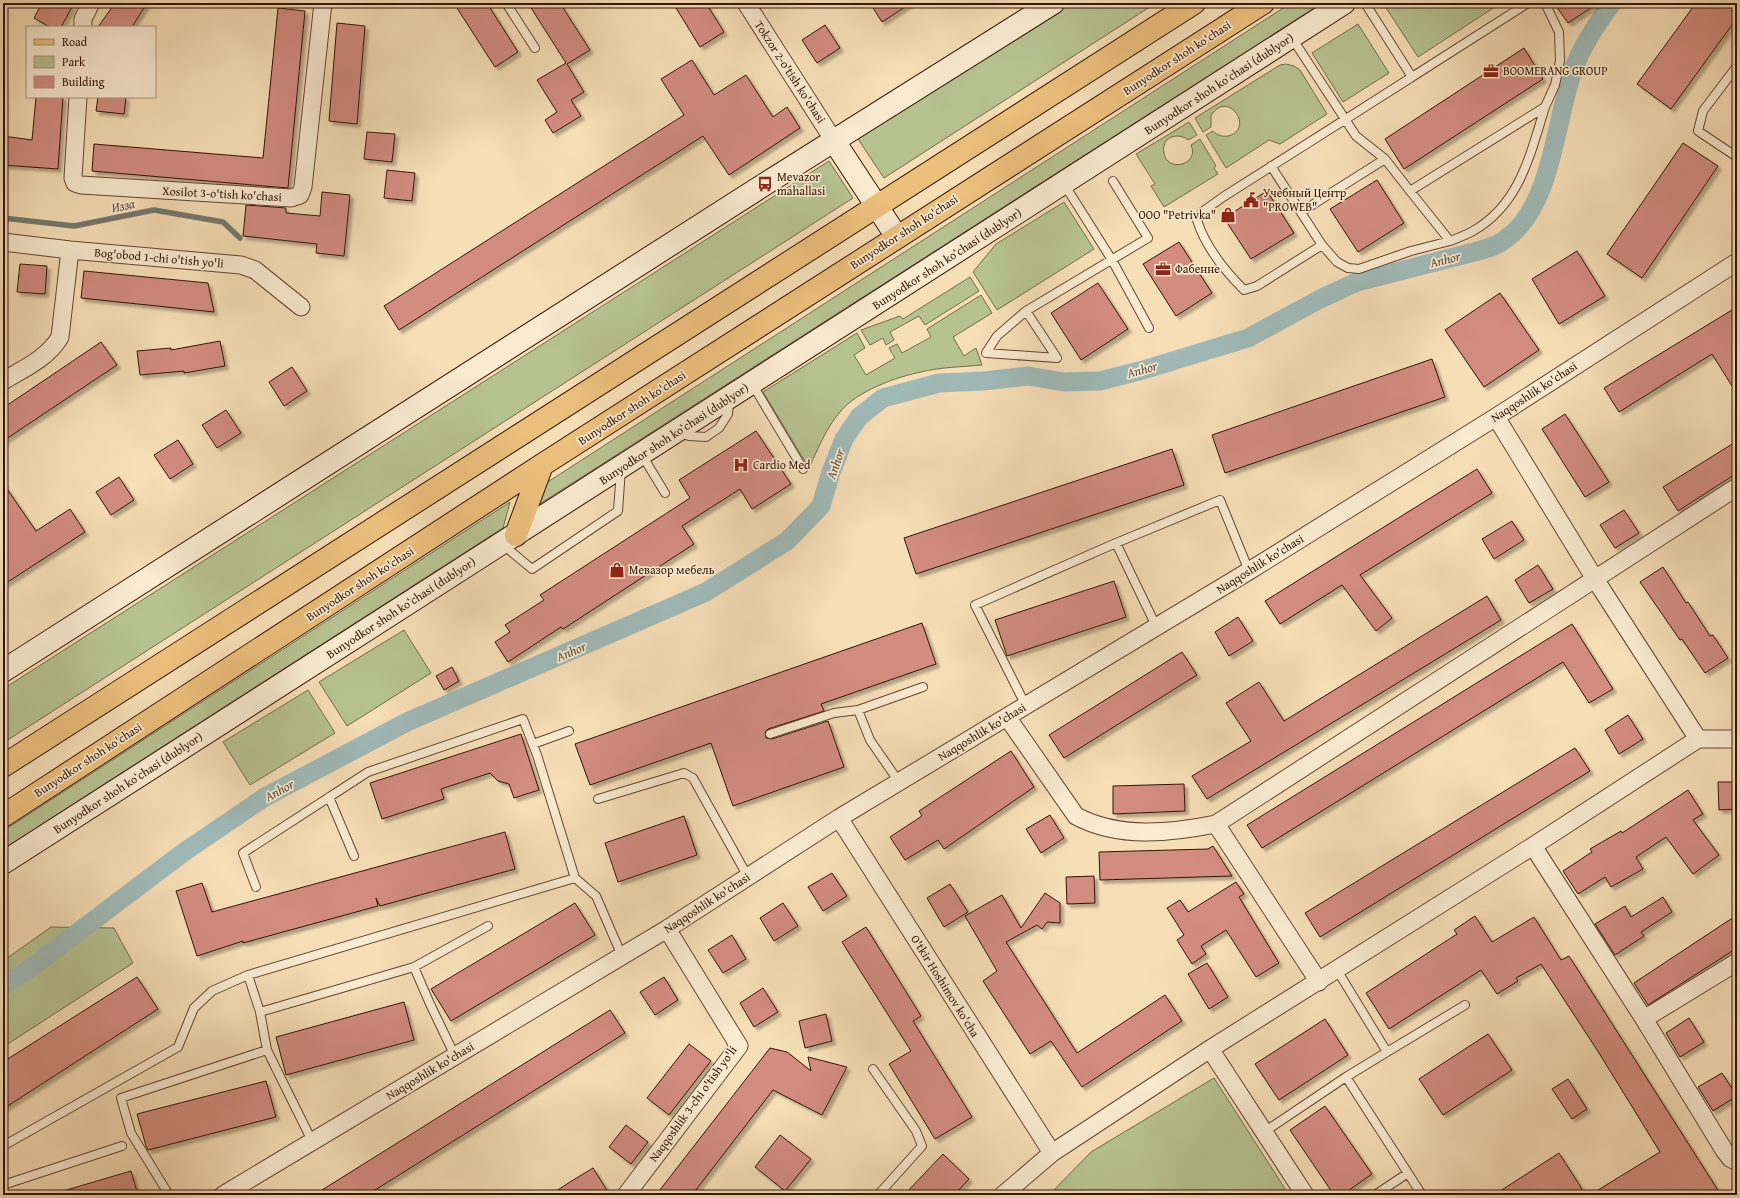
<svg xmlns="http://www.w3.org/2000/svg" width="1740" height="1198" font-family="'Gentium Book Plus',serif">
  <style>
    .green { fill: #b7c292; stroke: #766b4c }
    .lines { fill: none; stroke-linecap: round; stroke-linejoin: round }
    .stream { stroke: #757870; stroke-width: 5.5 }
    .canal { stroke: #a0bab8; stroke-width: 19 }
    .building { fill: #d28c80; stroke: #351405; filter: url(#shadow) }
    .lane-casing { stroke: #654632; stroke-width: 10 }
    .street-casing { stroke: #654632; stroke-width: 19 }
    .secondary-casing { stroke: #351405; stroke-width: 24 }
    .primary-casing { stroke: #351405; stroke-width: 24 }
    .lane { stroke: #f9ead0; stroke-width: 8 }
    .street { stroke: #f9ead0; stroke-width: 17 }
    .secondary { stroke: #f9ead0; stroke-width: 22 }
    .primary { stroke: #ebbf7c; stroke-width: 22 }
    .labels { text-anchor: middle; stroke-width: 3.5; stroke-linejoin: round; paint-order: stroke }
    .street-label { font-size: 12px; fill: #351405; stroke: #f9ead0 }
    .poi-label { font-size: 12px; fill: #351405; stroke: #f9ead0; text-anchor: start }
    .water-label { font-size: 13px; font-style: italic; fill: #5a4e44; stroke: #f9ead0 }
  </style>
  <defs>
    <filter id="shadow"><feDropShadow dx="3.5" dy="3.5" stdDeviation="1" flood-color="#0004"/></filter>
  </defs>
  <rect width="100%" height="100%" fill="#f6deb7"/>
  <filter id="stains"><feTurbulence type="fractalNoise" baseFrequency=".005" numOctaves="4"/><feColorMatrix values="0 0 0 0 .2 0 0 0 0 .09 0 0 0 0 .02 0 0 0 .5 -.17"/></filter>
  <radialGradient id="worn" r=".72"><stop offset=".6" stop-color="#630" stop-opacity="0"/><stop offset="1" stop-color="#630" stop-opacity=".3"/></radialGradient>
  <!-- green -->
  <path class="green" d="M1072,3H1156L884,178L858,139Z
    M1291,3H1322L532,509L543,485Z
    M1383,3H1501L1418,57Z
    M1358,24L1389,73L1343,102L1312,53Z
    M1286,64L1294,66L1300,70L1327,114L1280,144L1269,140L1226,168L1206,135L1213,131C1217,135 1222,137 1228,136C1256,129 1227,88 1211,116V127L1203,132L1195,118L1280,65Z
    M1189,122L1197,135L1188,140C1182,135 1172,134 1166,141C1164,144 1163,149 1164,153C1167,173 1200,165 1191,145L1200,139L1216,166L1214,168L1218,174L1164,207L1151,186L1155,184L1136,154Z
    M829,161L853,198L3,743V689Z
    M1064,202L1094,249L997,310L973,272L996,244Z
    M970,277L979,291L925,325L919,316L890,332L894,340L886,345L883,338L870,345L861,330L900,316L903,319Z
    M981,295L992,313L953,337L964,356L976,348L982,365C962,367 941,367 921,372C896,377 857,391 840,412C826,428 818,449 809,468L763,392L857,333L865,348L854,355L866,375L895,358L889,348L897,344L902,353L931,337L927,329Z
    M510,502L503,528L3,849V831Z
    M404,630L431,673L347,726L319,682Z
    M308,690L335,733L250,785L223,742Z
    M51,927L114,928L133,963L3,1047V961Z
    M1214,1078L1289,1195H1049L1091,1152Z"/>
  <g class="lines">
    <!-- stream -->
    <path class="stream" d="M3,218L74,226L154,210L223,222L240,238
      M527,664L529,668"/>
    <!-- canal -->
    <path class="canal" d="M3,986L28,970L184,852L265,797L407,722L706,592L787,541L821,506L830,475L844,439L859,417L883,398L939,383L984,381L1028,376L1064,382L1100,381L1143,370L1248,338L1320,299L1357,282L1474,252C1485,249 1498,246 1507,238C1553,204 1555,119 1574,68C1582,46 1598,22 1612,3"/>
  </g>
  <!-- building -->
  <path class="building" d="M42,3H64L72,7L61,27H50L34,18Z
    M115,3H147L132,27H98Z
    M465,3H487L518,52L495,67L457,8Z
    M528,3H560L590,50L567,64L584,92L571,100L581,116L553,133L545,120L557,112L537,80L566,63Z
    M673,3H706L724,32L700,47Z
    M870,3H911L882,22Z
    M1554,3H1598L1568,23Z
    M1696,3H1737V18L1671,109L1637,84Z
    M278,8L305,11L288,188L92,171L94,144L263,158Z
    M337,23L365,26L357,124L329,121Z
    M825,25L840,48L817,63L802,40Z
    M1524,48L1543,79L1404,169L1385,139Z
    M692,60L714,95L746,75L773,117L787,107L800,128L729,175L703,136L399,330L384,306L684,115L661,79Z
    M36,97H63L58,169L3,165V136L32,140Z
    M98,97H126L124,114L96,111Z
    M367,132L395,134L392,162L364,159Z
    M1683,143L1718,166L1642,278L1607,254Z
    M387,170L415,173L412,201L384,198Z
    M1377,180L1404,223L1358,252L1330,209Z
    M1267,191L1294,233L1251,259L1224,218Z
    M322,192L350,195L344,256L316,253L317,244L243,236L246,205L286,208V213L320,216Z
    M1179,242L1212,293L1176,316L1143,264Z
    M1577,251L1605,296L1559,324L1532,279Z
    M20,264L47,266L45,294L17,292Z
    M84,271L208,283L214,312L81,298Z
    M1098,283L1128,329L1081,360L1051,313Z
    M1500,293L1539,350L1484,387L1445,330Z
    M1732,310L1737,318V394L1712,354L1619,412L1604,388Z
    M220,341L225,366L184,373V371L140,375L137,351L171,348V350Z
    M101,342L117,365L3,441V408Z
    M1432,359L1445,397L1225,473L1212,435Z
    M292,367L307,391L284,406L269,382Z
    M226,410L241,433L217,448L202,425Z
    M1565,414L1609,482L1585,497L1542,429Z
    M756,431L791,484L752,509L740,489L682,526L694,544L563,629L561,627L508,662L495,642L510,632L505,625L544,600L540,595L690,498L679,480Z
    M178,440L193,464L170,479L154,455Z
    M1737,441V473L1678,511L1663,487Z
    M1172,449L1184,485L916,574L904,538Z
    M1477,469L1492,493L1360,575L1392,618L1376,631L1342,585L1280,624L1265,601Z
    M119,477L134,500L111,515L96,492Z
    M3,483L36,531L70,509L85,532L3,585Z
    M1624,510L1639,533L1615,548L1600,525Z
    M1512,521L1524,540L1494,559L1482,539Z
    M1538,565L1553,589L1529,603L1515,580Z
    M1663,567L1686,603L1688,602L1710,636L1713,635L1728,658L1705,673L1682,639L1680,640L1640,582Z
    M1114,581L1126,617L1007,656L995,620Z
    M1487,596L1501,620L1207,799L1192,776L1251,741L1226,703L1259,682L1284,721Z
    M1238,617L1253,641L1229,656L1215,632Z
    M922,623L936,664L821,704L824,711L768,729L765,732L766,738L772,739L828,721L844,767L733,806L711,743L590,785L575,744Z
    M1572,624L1613,689L1589,703L1563,662L1262,848L1247,825Z
    M1182,652L1197,675L1064,758L1049,735Z
    M452,667L459,681L444,690L436,676Z
    M1628,715L1643,739L1619,754L1605,730Z
    M521,734L539,790L514,798L509,784L498,781L490,773L441,789L444,799L382,819L370,783Z
    M1575,748L1590,771L1320,937L1305,913Z
    M1011,751L1034,787L944,849L938,840L905,860L890,837L922,816L919,811Z
    M1718,782H1737V809L1719,810Z
    M1184,784L1185,811L1113,814V786Z
    M1688,790L1703,814L1693,820L1719,855L1693,874L1666,837L1636,857L1643,869L1611,887L1605,877L1578,894L1563,871L1592,852L1590,849L1621,831L1622,833Z
    M1050,815L1064,838L1041,853L1026,829Z
    M684,816L697,855L618,882L605,843Z
    M505,832L515,869L380,906L376,898L378,906L243,943V941L197,956L176,891L202,883L212,912Z
    M1213,846L1232,876L1100,880L1099,852L1208,849Z
    M832,873L847,896L823,911L808,887Z
    M1094,876L1095,903L1067,904L1066,877Z
    M1236,882L1244,894L1239,897L1279,963L1256,977L1226,930L1201,946L1206,954L1192,964L1177,940L1184,935L1167,908L1180,900L1188,912Z
    M950,884L968,912L944,927L927,898Z
    M1045,893L1060,903V923L1047,922L1042,929L1037,925L1006,942L1077,1053L1165,995L1182,1021L1082,1087L1051,1041L1030,1054L983,981L997,971L965,916L1002,895L1021,928Z
    M1663,897L1672,912L1641,932L1644,936L1615,955L1595,924L1625,906L1631,917Z
    M575,903L595,935L451,1021L431,989Z
    M783,903L798,926L774,941L760,918Z
    M1737,915V948L1648,1005L1634,983Z
    M1475,916L1492,942L1534,917L1561,960L1569,956L1721,1195H1590L1660,1152L1599,1053L1541,964L1516,978L1518,981L1497,994L1481,970L1389,1029L1366,993L1457,934L1454,930Z
    M866,927L921,1016L913,1021L972,1117L935,1139L889,1064L911,1051L842,942Z
    M732,935L746,959L723,973L708,950Z
    M1207,963L1228,997L1209,1009L1188,974Z
    M137,977L158,1009L3,1109V1062Z
    M664,977L678,1000L655,1015L640,992Z
    M763,988L778,1012L754,1027L740,1003Z
    M404,1002L414,1040L286,1075L276,1037Z
    M610,1010L625,1033L548,1082L367,1195H314Z
    M826,1014L832,1041L805,1048L799,1021Z
    M1689,1018L1704,1042L1680,1057L1666,1033Z
    M1325,1019L1348,1055L1279,1100L1255,1064Z
    M1488,1034L1512,1070L1443,1115L1419,1079Z
    M689,1044L711,1061L669,1115L647,1098Z
    M770,1048L787,1052L811,1071L808,1057L847,1067L822,1115L773,1090L692,1195H656Z
    M1722,1073L1737,1096L1713,1111L1698,1087Z
    M1568,1079L1587,1109L1572,1119L1552,1089Z
    M266,1081L276,1117L148,1150L146,1146L137,1114Z
    M1325,1106L1372,1174L1342,1195H1334L1290,1130Z
    M626,1125L648,1142L631,1164L609,1147Z
    M780,1135L811,1159L785,1191L755,1167Z
    M1559,1153L1582,1189L1573,1195H1494Z
    M943,1154L969,1179L954,1195H904Z
    M593,1168L610,1195H550L570,1182Z
    M131,1171L138,1195H63V1191Z"/>
  <g class="lines">
    <!-- lane casing -->
    <g class="lane-casing">
      <path id="lane" d="M506,3L535,48
        M1365,3L1412,77L1528,3
        M1292,38L1356,136L1385,159L1410,191L1545,107L1555,85L1560,61L1559,32L1545,3
        M1737,66L1703,111L1698,131L1737,157
        M1271,166L1322,245L1337,262L1348,268L1359,269L1411,251L1450,241
        M1064,184L1112,260L1149,328
        M1410,191L1450,241C1458,238 1466,235 1473,231C1520,204 1530,155 1545,107
        M1301,212L1385,159
        M1322,245L1257,286L1244,290C1225,271 1205,246 1197,220L1202,212L1223,197L1412,77
        M1026,311L1148,238L1113,181
        M1026,311L1057,358L986,353L997,336Z
        M751,385L757,392L803,469
        M679,433L689,436L706,437L719,428L728,414L729,401
        M642,455L665,493
        M1116,543L1220,500L1249,571
        M502,544L532,569L618,511L621,469
        M1026,706L975,605L1116,543L1157,628
        M858,710L923,687
        M770,734L834,713L858,710L870,740L899,782
        M533,744L569,731
        M329,797L354,856
        M598,799L684,773L693,778L748,877
        M256,887L243,853L368,772L523,719L537,755L575,878L596,896L622,956
        M414,967L430,1004L455,1056
        M1337,970L1387,1052L1346,1077L1422,1195
        M260,1012L414,967L488,926
        M1387,1052L1465,1005
        M873,1069L916,1131L922,1146L878,1195
        M1264,1132L1346,1077
        M312,1141L267,1050L260,1012L248,975L575,878
        M3,1146L178,1047L194,1008L212,991L248,975
        M3,1185L122,1146
        M169,1195L131,1133L121,1098L267,1050
        M1375,1195L1408,1173"/>
    </g>
    <!-- street casing -->
    <g class="street-casing">
      <path id="street" d="M746,3L834,141
        M83,27V19L91,3
        M78,97L73,178L75,183L81,185L291,198L300,195L303,187L323,3
        M3,242L70,250L241,265L255,270L301,307
        M3,381C23,369 48,358 60,337L70,250
        M1496,417L1595,579L1698,739
        M1007,717L1076,816C1119,839 1171,833 1216,824L1737,487
        M839,818L1052,1153
        M1216,824L1319,982
        M1533,846L1644,1019L1724,1150L1730,1158L1737,1162
        M1644,1019L1737,962
        M1210,1049L1305,1195
        M223,1195L667,929L839,818L1249,571L1496,417L1737,262
        M626,1195L739,1046L667,929
        M1003,1195L1052,1153L1210,1049L1533,846L1698,739H1737"/>
    </g>
    <!-- secondary casing -->
    <g class="secondary-casing">
      <path id="secondary" d="M834,141L897,237
        M3,671L765,184L1053,3
        M3,863L1344,3"/>
    </g>
    <!-- primary casing -->
    <g class="primary-casing">
      <path id="primary" d="M516,535L542,465
        M3,766L1194,3
        M3,816L542,465L1263,3"/>
    </g>
    <!-- lane -->
    <use href="#lane" class="lane"/>
    <!-- street -->
    <use href="#street" class="street"/>
    <!-- secondary -->
    <use href="#secondary" class="secondary"/>
    <!-- primary -->
    <use href="#primary" class="primary"/>
  </g>
  <!-- icons -->
  <defs>
    <g id="office-bare" transform="scale(1.2)"><path d="M-6-3h4V-5.5h4V-3h4V5H-6ZM-1-4.5V-3h2v-1.5ZM-6 0V1H6V0Z" fill="#8f2418" stroke="#f9ead0" stroke-width="2.5" paint-order="stroke"/></g>
    <g id="bus-bare" transform="scale(1.2)"><path d="M-5-6H5V4H4V6H2V4H-2V6H-4V4H-5ZM-3.5-4V0h7V-4ZM-3.5 1.2v1.5H-2V1.2ZM2 1.2v1.5H3.5V1.2Z" fill="#8f2418" stroke="#f9ead0" stroke-width="2.5" paint-order="stroke"/></g>
    <g id="civic-bare" transform="scale(1.2)"><path d="M-.6-6.5H3V-4.5H.6V-3L4-1V1h2V6H-6V1h2V-1L-.6-3ZM-1.2 2.5V6h2.4V2.5Z" fill="#8f2418" stroke="#f9ead0" stroke-width="2.5" paint-order="stroke"/></g>
    <g id="shop-bare" transform="scale(1.2)"><path d="M-5-2.5h2.3a2.7 3.5 0 0 1 5.4 0H5L5.5 6h-11ZM-1.5-2.5h3a1.5 2.3 0 0 0-3 0Z" fill="#8f2418" stroke="#f9ead0" stroke-width="2.5" paint-order="stroke"/></g>
    <g id="hospital-bare" transform="scale(1.2)"><path d="M-5-5h3v3.5h4V-5h3V5h-3V1.5h-4V5h-3Z" fill="#8f2418" stroke="#f9ead0" stroke-width="2.5" paint-order="stroke"/></g>
  </defs>
  <g fill-rule="evenodd">
    <use href="#office-bare" x="1491" y="71"/>
    <use href="#bus-bare" x="765" y="184"/>
    <use href="#civic-bare" x="1251" y="200"/>
    <use href="#shop-bare" x="1228" y="215"/>
    <use href="#office-bare" x="1163" y="269"/>
    <use href="#hospital-bare" x="741" y="465"/>
    <use href="#shop-bare" x="617" y="570"/>
  </g>
  <g class="labels">
    <!-- street labels -->
    <g class="street-label">
      <text transform="translate(1177 58) rotate(-33)" y="4">Bunyodkor shoh ko'chasi</text>
      <text transform="translate(790 72) rotate(57)" y="4">Tokzor 2-o'tish ko'chasi</text>
      <text transform="translate(1219 84) rotate(-33)" y="4">Bunyodkor shoh koʻchasi (dublyor)</text>
      <text transform="translate(222 194) rotate(3)" y="4">Xosilot 3-o'tish ko'chasi</text>
      <text transform="translate(904 232) rotate(-33)" y="4">Bunyodkor shoh ko'chasi</text>
      <text transform="translate(159 258) rotate(5)" y="4">Bog'obod 1-chi o'tish yo'li</text>
      <text transform="translate(947 259) rotate(-33)" y="4">Bunyodkor shoh koʻchasi (dublyor)</text>
      <text transform="translate(1534 392) rotate(-33)" y="4">Naqqoshlik ko'chasi</text>
      <text transform="translate(632 408) rotate(-33)" y="4">Bunyodkor shoh ko'chasi</text>
      <text transform="translate(674 434) rotate(-33)" y="4">Bunyodkor shoh koʻchasi (dublyor)</text>
      <text transform="translate(1260 564) rotate(-32)" y="4">Naqqoshlik ko'chasi</text>
      <text transform="translate(360 584) rotate(-33)" y="4">Bunyodkor shoh ko'chasi</text>
      <text transform="translate(401 608) rotate(-33)" y="4">Bunyodkor shoh koʻchasi (dublyor)</text>
      <text transform="translate(982 732) rotate(-31)" y="4">Naqqoshlik ko'chasi</text>
      <text transform="translate(88 760) rotate(-33)" y="4">Bunyodkor shoh ko'chasi</text>
      <text transform="translate(128 783) rotate(-33)" y="4">Bunyodkor shoh koʻchasi (dublyor)</text>
      <text transform="translate(707 903) rotate(-33)" y="4">Naqqoshlik ko'chasi</text>
      <text transform="translate(945 986) rotate(58)" y="4">O'tkir Hoshimov ko'cha</text>
      <text transform="translate(430 1071) rotate(-31)" y="4">Naqqoshlik ko'chasi</text>
      <text transform="translate(693 1104) rotate(-54)" y="4">Naqqoshlik 3-chi o'tish yo'li</text>
    </g>
    <!-- poi labels -->
    <g class="poi-label">
      <text x="1503" y="75">BOOMERANG GROUP</text>
      <text x="777" y="181">Mevazor<tspan x="777" dy="14">mahallasi</tspan></text>
      <text x="1263" y="197">Учебный Центр<tspan x="1263" dy="14">"PROWEB"</tspan></text>
      <text x="1216" y="219" text-anchor="end">ООО "Petrivka"</text>
      <text x="1175" y="273">Фабенне</text>
      <text x="753" y="469">Cardio Med</text>
      <text x="629" y="574">Мевазор мебель</text>
    </g>
    <!-- water labels -->
    <g class="water-label">
      <text transform="translate(123 205) rotate(-11)" y="5">Изза</text>
      <text transform="translate(1445 259) rotate(-14)" y="5">Anhor</text>
      <text transform="translate(1142 369) rotate(-16)" y="5">Anhor</text>
      <text transform="translate(835 464) rotate(-71)" y="5">Anhor</text>
      <text transform="translate(571 651) rotate(-23)" y="5">Anhor</text>
      <text transform="translate(279 790) rotate(-29)" y="5">Anhor</text>
    </g>
  </g>
  <!-- margin -->
  <rect width="1740" height="1198" fill="none" stroke="#f6deb7" stroke-width="16"/>
  <rect x="4" y="4" width="1732" height="1190" fill="none" stroke="#351405" stroke-width="2"/>
  <rect x="8" y="8" width="1724" height="1182" fill="none" stroke="#351405"/>
  <!-- legend -->
  <rect x="26" y="26" width="130" height="72" fill="#f9ead0" stroke="#ab947f"/>
  <rect x="34" y="39" width="20" height="6" fill="#ebbf7c" stroke="#ab947f"/>
  <text x="62" y="46" font-size="12" fill="#351405">Road</text>
  <rect x="34" y="56" width="20" height="12" fill="#b7c292" stroke="#ab947f"/>
  <text x="62" y="66" font-size="12" fill="#351405">Park</text>
  <rect x="34" y="76" width="20" height="12" fill="#d28c80" stroke="#ab947f"/>
  <text x="62" y="86" font-size="12" fill="#351405">Building</text>
  <rect width="100%" height="100%" filter="url(#stains)"/>
  <rect width="100%" height="100%" fill="url(#worn)"/>
</svg>
